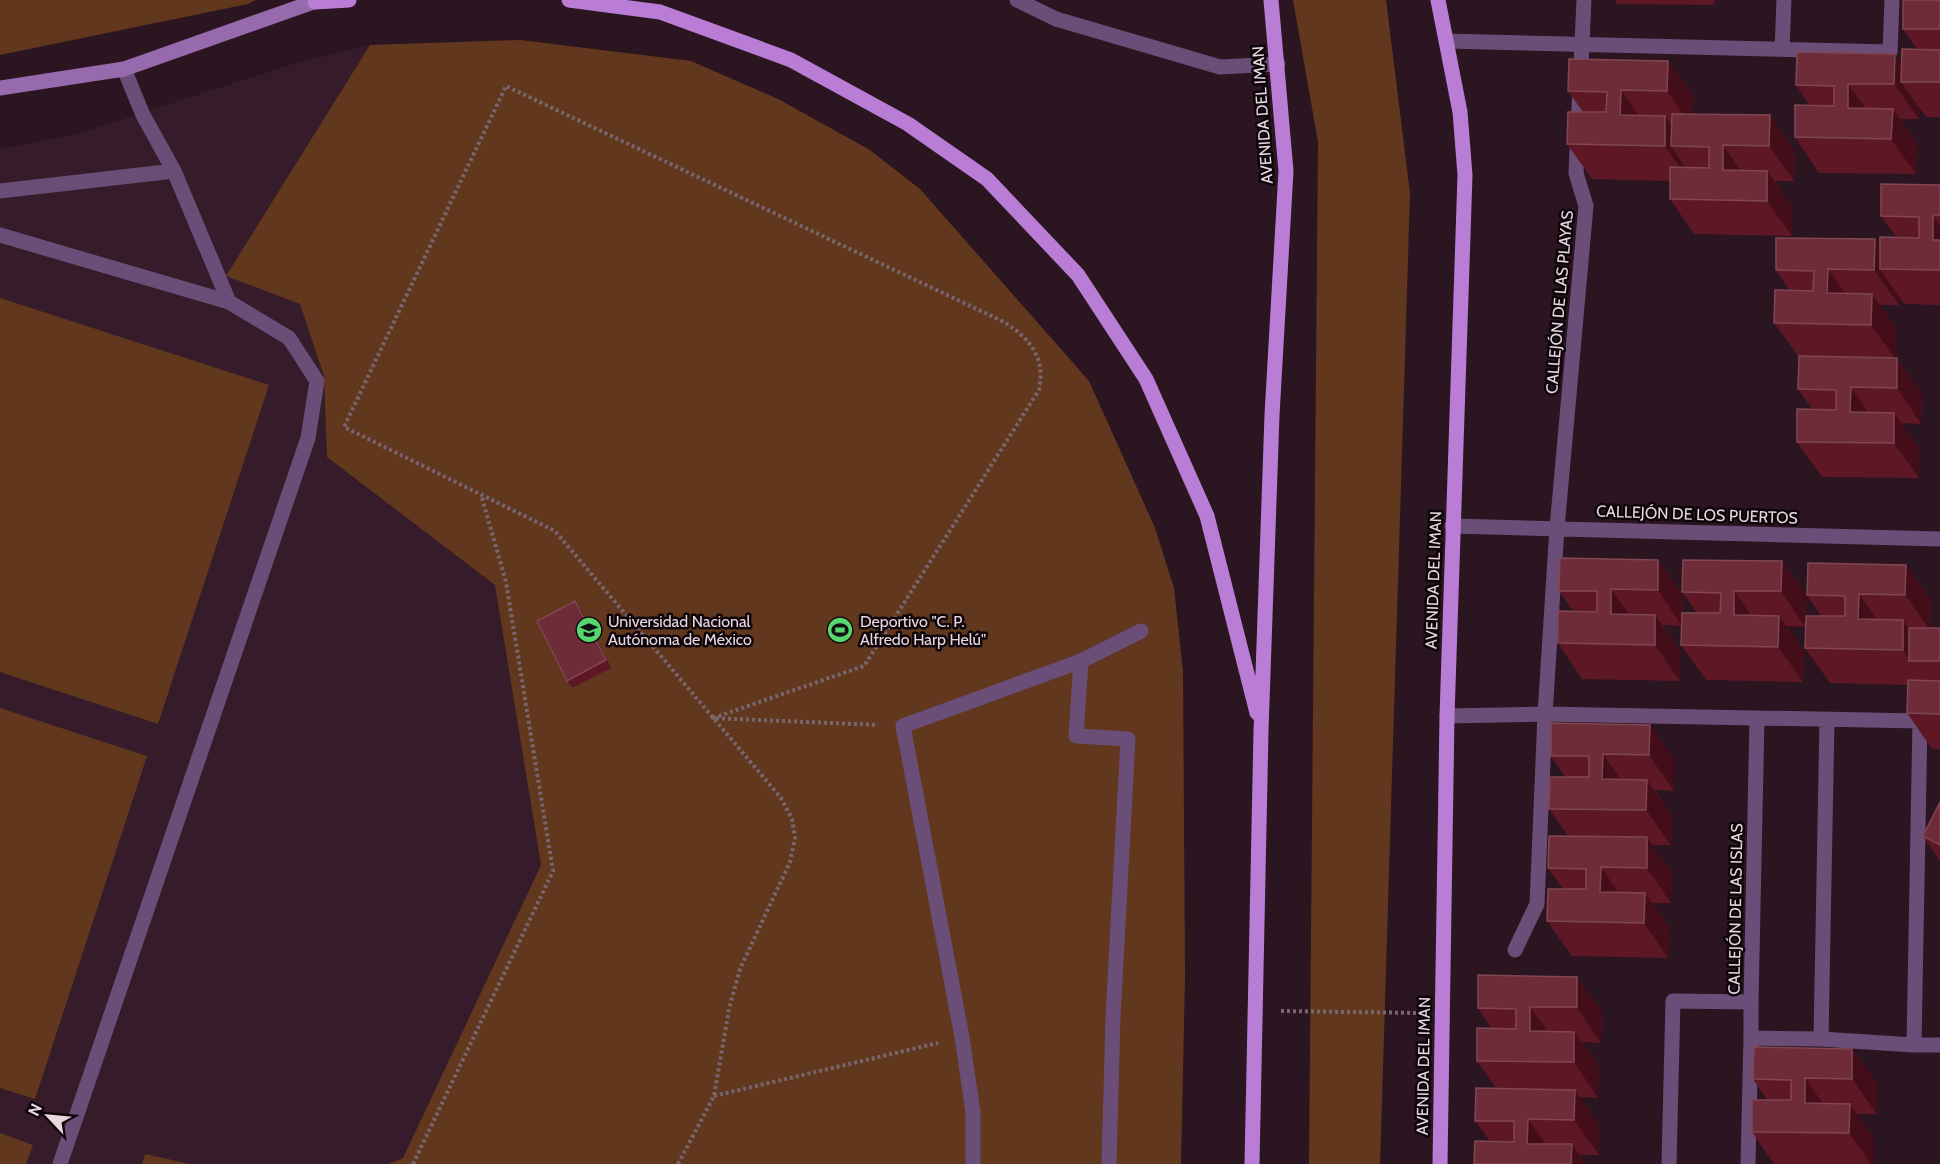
<svg xmlns="http://www.w3.org/2000/svg" width="1940" height="1164" font-family="Cabin,sans-serif">
  <style>
    .built { fill: #361b2a }
    .green { fill: #61371d }
    .lines { fill: none; stroke-linecap: round; stroke-linejoin: round }
    .path { stroke: #78666f; stroke-width: 4; stroke-dasharray: 3 3; stroke-linecap: butt }
    .lane { stroke: #6a4e78; stroke-width: 15 }
    .street { stroke: #6a4e78; stroke-width: 15 }
    .secondary { stroke: #9769ad; stroke-width: 15 }
    .primary { stroke: #b97dd6; stroke-width: 15 }
    .wall { fill: #5e1724 }
    .shaded-wall { fill: #430e1a }
    .building { fill: #6d2c38; stroke: #804752; stroke-width: 1.5 }
    .labels { text-anchor: middle; stroke-width: 5; stroke-linejoin: round; paint-order: stroke }
    .street-label { font-size: 16px; fill: #e7d8df; stroke: #0d0509 }
    .poi-label { font-size: 16px; fill: #e7d8df; stroke: #0d0509; text-anchor: start }
  </style>
  <rect width="100%" height="100%" fill="#2a1520"/>
  <!-- built -->
  <path class="built" d="M520,40L691,61L778,99L870,150L920,189L1089,381L1155,528L1174,588L1183,672L1185,976L1181,1164H0V149L81,133L298,62L370,45Z"/>
  <!-- green -->
  <path class="green" d="M0,0H256L248,4L0,55Z
    M1293,0H1386L1410,193L1380,1164H1309L1318,142Z
    M520,40L691,61L778,99L870,150L920,189L1089,381L1155,528L1174,588L1183,672L1185,976L1181,1164H388L403,1158L541,865L495,585L327,457L324,376L300,304L226,276L370,45Z
    M0,298L269,385L158,724L0,672Z
    M0,708L147,756L35,1099L0,1088Z
    M0,1133L33,1145L26,1164H0Z
    M145,1154L190,1164H142Z"/>
  <g class="lines">
    <!-- path -->
    <path class="path" d="M1281,1011L1418,1013
      M714,1096L938,1043
      M413,1164L553,871L506,582L482,498
      M678,1164L714,1096L729,1009L740,969L790,862L795,838L792,819L781,798L555,531L344,427L506,86L1002,321C1029,337 1046,357 1039,390L864,666L713,718L878,725"/>
    <!-- lane -->
    <path class="lane" d="M1017,0L1056,19L1220,67L1278,64
      M0,191L174,171
      M0,235L229,302L174,171L143,115L124,69
      M1081,661L1076,736L1128,739L1113,1017L1109,1164
      M1751,1038V1002
      M60,1164L308,438L317,381L289,338L229,302
      M973,1164V1112L962,1037L903,726L1081,661L1141,631"/>
    <!-- street -->
    <path class="street" d="M1447,41L1890,52L1892,0
      M1782,49L1784,0
      M1452,526L1940,539
      M1447,716L1545,714L1920,721L1914,1045H1940
      M1515,950L1537,904L1545,714L1557,528L1586,206L1576,173L1584,0
      M1821,1039L1914,1045
      M1669,1164L1673,1001L1751,1002L1757,719
      M1748,1164L1751,1038L1821,1039L1827,719"/>
    <!-- secondary -->
    <path class="secondary" d="M0,88L124,69L319,0"/>
    <!-- primary -->
    <path class="primary" d="M569,0L660,12L791,60L908,124L987,179L1078,275L1146,379L1207,516L1257,713
      M1438,0L1460,112L1465,175L1447,716L1440,1164
      M315,2L349,0
      M1252,1164L1261,731L1272,415L1286,171L1271,0"/>
  </g>
  <!-- wall -->
  <path class="wall" d="M1615,0H1715L1714,5L1617,4Z
    M1940,0V117H1926L1919,107V119H1900L1917,144L1916,174L1819,173L1795,137L1810,106L1796,85L1902,63L1917,49L1903,29Z
    M1668,61L1693,96L1692,114L1770,115L1795,151L1794,181H1775L1792,206V236L1694,234L1670,199V181L1592,179L1567,144L1583,112L1568,91Z
    M1940,185V305L1904,304L1899,297V305H1879L1897,329L1896,358H1897L1922,393L1921,424L1901,423L1919,448V478L1822,477L1797,442L1813,410L1798,389L1799,357L1774,323L1790,291L1776,270L1875,239L1880,246L1896,237L1881,216Z
    M1658,560L1683,595V613H1697L1682,592L1782,561L1807,597L1805,627L1786,626L1804,652L1803,682L1706,680L1681,645L1682,626L1663,625L1680,650V681L1582,679L1558,643L1573,611L1559,591Z
    M1906,565L1931,600L1930,628H1940V749H1932L1907,713L1908,685L1830,683L1805,648L1821,616L1807,595Z
    M580,608L611,668L572,688L567,681Z
    M1650,725L1674,760V791L1655,790L1672,815L1671,845H1652L1672,873L1671,903H1652L1669,928L1668,958L1572,956L1547,921L1563,889L1548,868L1568,836L1549,809L1565,777L1551,756Z
    M1940,802V861L1923,836Z
    M1577,977L1602,1012L1601,1043L1582,1042L1599,1067L1598,1098L1580,1097L1599,1125V1155H1579L1586,1164H1474L1490,1141L1475,1121L1496,1088L1477,1061L1492,1029L1478,1008Z
    M1852,1049L1877,1084V1114H1857L1874,1139V1164H1774L1752,1132L1767,1100L1753,1079Z"/>
  <!-- shaded-wall -->
  <path class="shaded-wall" d="M1895,54L1914,82H1901L1919,107V119L1894,84Z
    M1668,61L1693,96L1691,126L1667,91Z
    M1848,84L1873,119L1848,108Z
    M1621,90L1645,125L1620,115Z
    M1893,109L1917,144L1916,174L1891,139Z
    M1770,115L1795,151L1794,181L1769,146Z
    M1665,116L1687,147L1671,146L1689,173V181L1665,146Z
    M1723,145L1748,181L1723,170Z
    M1767,171L1792,206V236L1767,201Z
    M1933,215L1940,225V250L1933,240Z
    M1875,239L1896,269H1880L1899,297V305L1874,270Z
    M1828,269L1853,304L1827,293Z
    M1872,294L1897,329L1896,360L1871,325Z
    M1897,358L1922,393L1921,424L1897,388Z
    M1851,387L1875,423L1850,412Z
    M1894,413L1919,448V478L1894,443Z
    M1658,560L1683,595L1682,626L1658,590Z
    M1782,561L1807,597L1805,627L1781,591Z
    M1906,565L1931,600L1930,630L1905,595Z
    M1611,589L1636,624L1611,614Z
    M1734,591L1759,626L1734,615Z
    M1859,594L1884,629L1858,619Z
    M575,601L580,608L611,668L606,660Z
    M1655,615L1680,650V681L1655,645Z
    M1779,616L1804,652L1803,682L1778,647Z
    M1903,620L1928,655L1910,661L1903,650Z
    M1650,725L1674,760V791L1649,755Z
    M1603,754L1628,790L1602,779Z
    M1647,780L1672,815L1671,845L1646,810Z
    M1647,837L1672,873L1671,903L1647,868Z
    M1601,867L1625,902L1600,892Z
    M1645,893L1669,928L1668,958L1644,923Z
    M1577,977L1602,1012L1601,1043L1577,1007Z
    M1530,1007L1555,1042L1530,1031Z
    M1574,1032L1599,1067L1598,1098L1574,1062Z
    M1852,1049L1877,1084V1114L1852,1079Z
    M1805,1078L1830,1113L1805,1103Z
    M1575,1090L1599,1125V1155L1574,1120Z
    M1850,1104L1874,1139V1164H1871L1849,1133Z
    M1528,1119L1553,1154L1527,1144Z
    M1572,1144L1586,1164H1571Z"/>
  <!-- building -->
  <path class="building" d="M1903,0H1940V29H1903Z
    M1902,49L1940,50V82H1901Z
    M1797,52L1895,54L1894,84H1848V108L1893,109L1891,139L1795,137V105L1834,106V86L1796,85Z
    M1569,59L1668,61L1667,91L1621,90L1620,115L1665,116V146L1567,144L1568,112H1606L1607,92L1568,91Z
    M1672,114L1770,115L1769,146L1723,145V170L1767,171V201L1670,199V167L1709,168V147L1671,146Z
    M1881,184L1940,185V215H1933V240H1940V270L1880,269V237L1919,238V217L1881,216Z
    M1776,238L1875,239L1874,270L1828,269L1827,293L1872,294L1871,325L1774,323L1775,290L1813,291L1814,271L1776,270Z
    M1799,356L1897,358V388L1851,387L1850,412L1894,413V443L1797,442V409L1836,410V390L1798,389Z
    M1560,558L1658,560V590L1611,589V614L1655,615V645L1558,643V611L1597,612V591H1559Z
    M1683,560L1782,561L1781,591H1734V615L1779,616L1778,647L1681,645L1682,613H1720L1721,593L1682,592Z
    M1808,563L1906,565L1905,595L1859,594L1858,619L1903,620V650L1805,648L1806,616H1845V596L1807,595Z
    M575,601L606,660L567,681L537,621Z
    M1909,628H1940V661H1909Z
    M1908,680L1940,681V714L1907,713Z
    M1551,723L1650,725L1649,755L1603,754L1602,779L1647,780L1646,810L1549,809L1550,777H1589V756H1551Z
    M1940,802V845L1923,836Z
    M1549,836L1647,837V868L1601,867L1600,892L1645,893L1644,923L1547,921L1548,889H1586V869L1548,868Z
    M1478,975L1577,977V1007H1530V1031L1574,1032V1062L1477,1061V1028L1516,1029V1009L1478,1008Z
    M1754,1047L1852,1049V1079L1805,1078V1103L1850,1104L1849,1133L1752,1132V1100H1791V1080L1753,1079Z
    M1476,1088L1575,1090L1574,1120L1528,1119L1527,1144H1572L1571,1164H1474L1475,1141L1514,1142V1121H1475Z"/>
  <!-- icons -->
  <defs>
    <g id="university-disc" transform="scale(1.35)"><circle r="9.5" fill="#58d56f" stroke="#0d0509"/><path d="M0-5L7-2L0 1L-7-2ZM-4 1L0 2.5L4 1V4Q0 6-4 4Z" fill="#111"/></g>
    <g id="stadium-disc" transform="scale(1.35)"><circle r="9.5" fill="#58d56f" stroke="#0d0509"/><path d="M0-5a6.5 5 0 1 0 0 10a6.5 5 0 1 0 0-10ZM-3.5-1.8h7v3.6h-7Z" fill="#111"/></g>
  </defs>
  <g fill-rule="evenodd">
    <use href="#university-disc" x="589" y="630"/>
    <use href="#stadium-disc" x="840" y="630"/>
  </g>
  <g class="labels">
    <!-- street labels -->
    <g class="street-label">
      <text transform="translate(1262 115) rotate(-94)" y="6">AVENIDA DEL IMAN</text>
      <text transform="translate(1559 302) rotate(-85)" y="6">CALLEJÓN DE LAS PLAYAS</text>
      <text transform="translate(1697 514) rotate(2)" y="6">CALLEJÓN DE LOS PUERTOS</text>
      <text transform="translate(1433 580) rotate(-88)" y="6">AVENIDA DEL IMAN</text>
      <text transform="translate(1735 909) rotate(-89)" y="6">CALLEJÓN DE LAS ISLAS</text>
      <text transform="translate(1423 1066) rotate(-89)" y="6">AVENIDA DEL IMAN</text>
    </g>
    <!-- poi labels -->
    <g class="poi-label">
      <text x="608" y="627">Universidad Nacional<tspan x="608" dy="18">Autónoma de México</tspan></text>
      <text x="860" y="627">Deportivo "C. P.<tspan x="860" dy="18">Alfredo Harp Helú"</tspan></text>
    </g>
  </g>
  <!-- north arrow -->
  <g transform="translate(48 1116) rotate(296)" stroke="#0d0509" stroke-width="4.5" paint-order="stroke">
  <path d="M0-4.5L10 22L0 15L-10 22Z" fill="#e7d8df"/>
  <text y="-9" font-size="16" font-weight="bold" text-anchor="middle" fill="#e7d8df">N</text>
  </g>
</svg>
